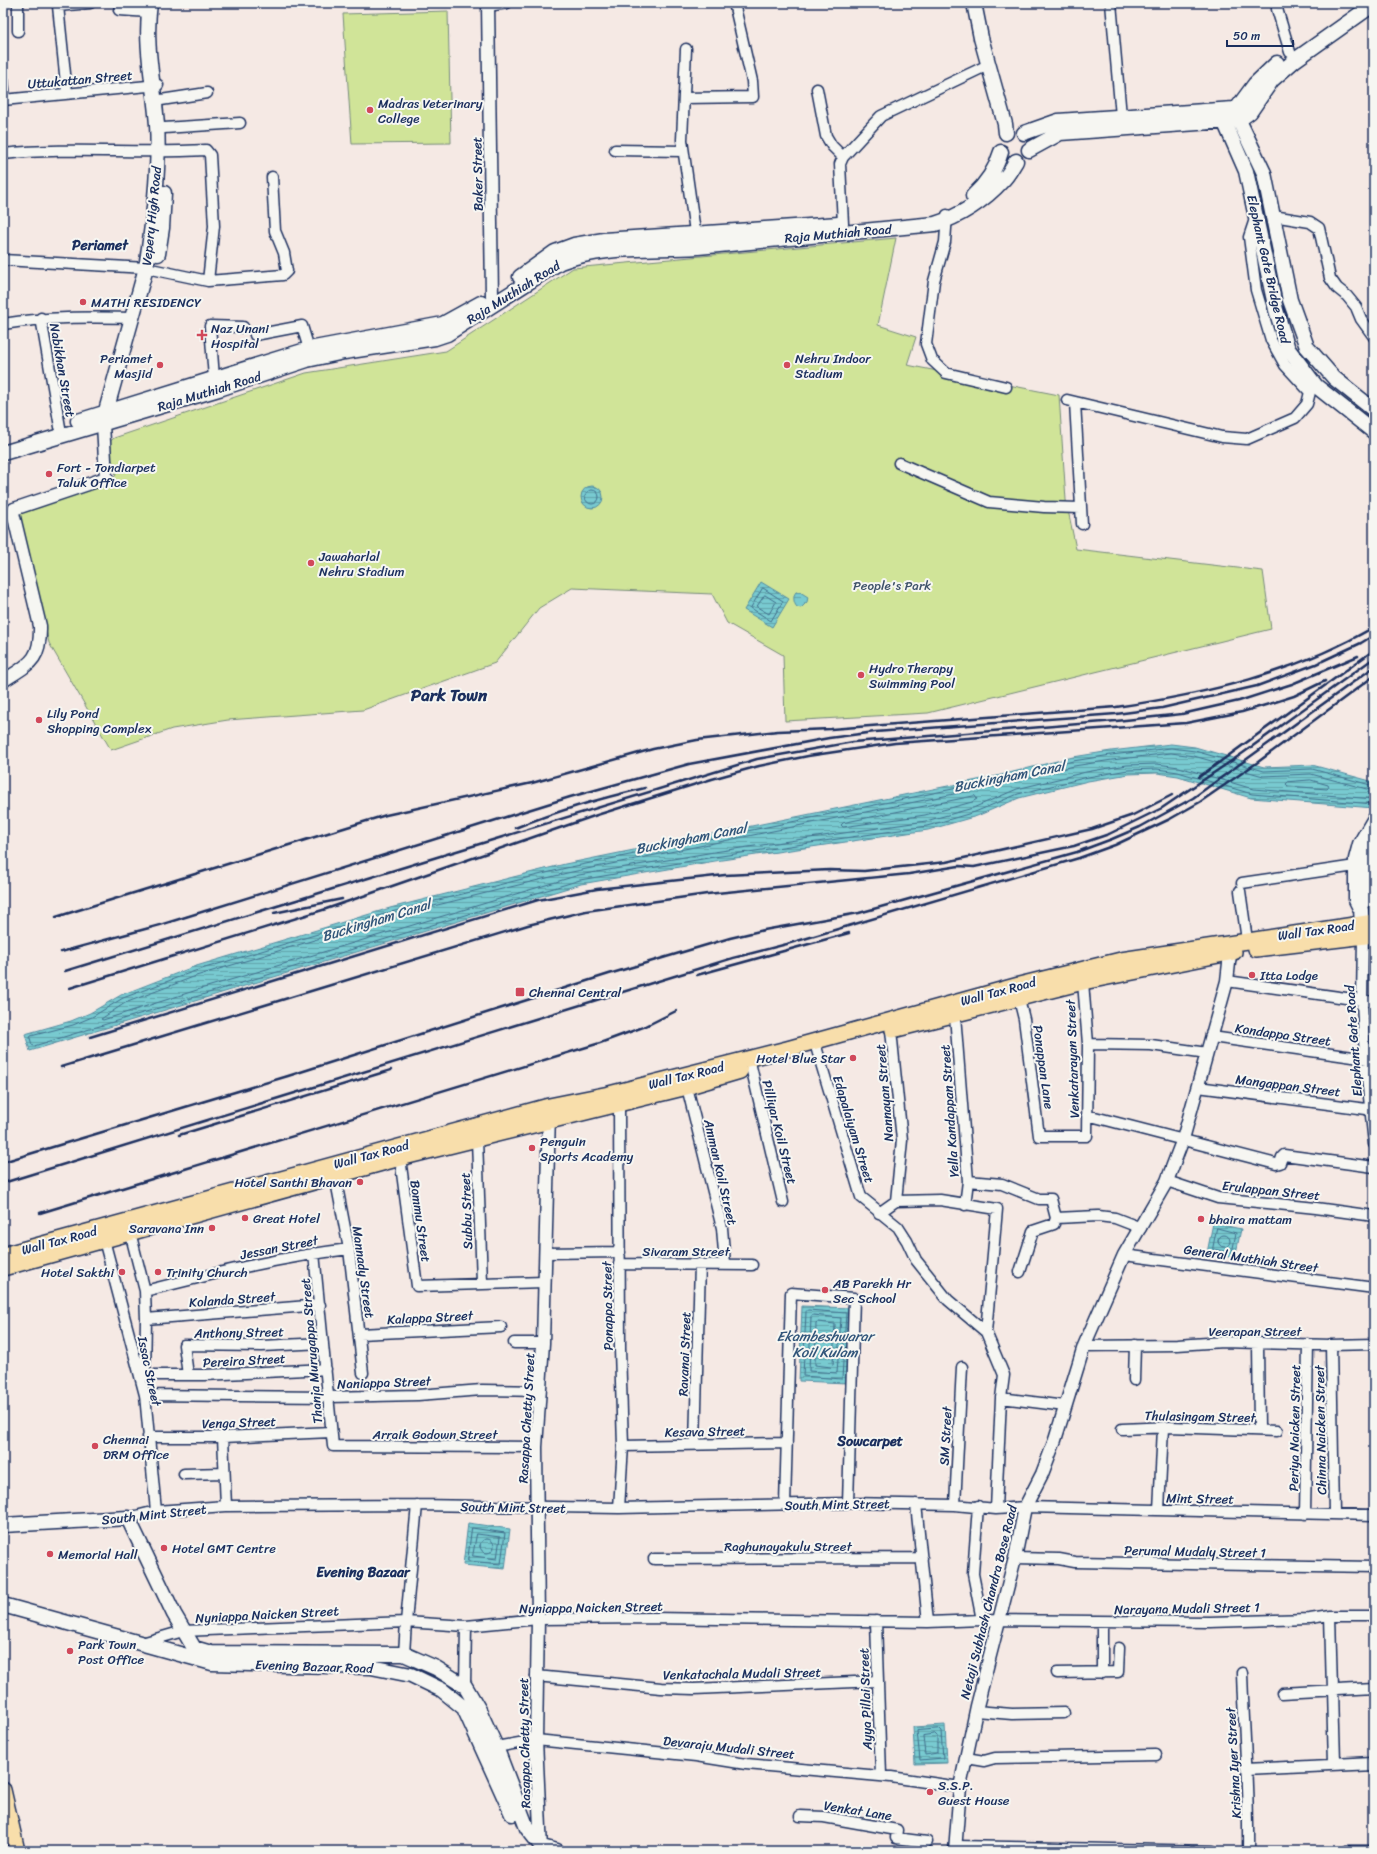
<svg xmlns="http://www.w3.org/2000/svg" width="1377" height="1854" font-family="Sriracha,sans-serif">
  <style>
    .park { fill: #d0e498; stroke: #768a7b }
    .water { fill: url(#water-rules); stroke: #538ca2 }
    .lines { fill: none; stroke-linecap: round; stroke-linejoin: round }
    .shore { stroke: #406d8c; stroke-width: 1 }
    .minor-casing { stroke: #1b2f5e; stroke-width: 13 }
    .tertiary-casing { stroke: #1b2f5e; stroke-width: 15 }
    .secondary-casing { stroke: #1b2f5e; stroke-width: 17 }
    .primary-casing { stroke: #1b2f5e; stroke-width: 18 }
    .minor { stroke: #f6f6f2; stroke-width: 10 }
    .tertiary { stroke: #f6f6f2; stroke-width: 12 }
    .secondary { stroke: #f6f6f2; stroke-width: 14 }
    .primary { stroke: #f8deab; stroke-width: 15 }
    .rail { stroke: #1b2f5e; stroke-width: 2.5 }
    .poi-dot { fill: #d1495b; stroke: #f6f6f2; stroke-width: 1.5 }
    .labels { text-anchor: middle; stroke-width: 4; stroke-linejoin: round; paint-order: stroke }
    .street-label { font-size: 13px; fill: #1b2f5e; stroke: #f6f6f2 }
    .poi-label { font-size: 13px; fill: #1b2f5e; stroke: #f6f6f2; text-anchor: start }
    .park-label { font-size: 13px; fill: #3f536a; stroke: #f6f6f2 }
    .neighbourhood-label { font-size: 14px; font-weight: bold; fill: #1b2f5e; stroke: #f6f6f2 }
    .water-label { font-size: 14px; font-style: italic; fill: #32567a; stroke: #f6f6f2 }
    .district-label { font-size: 17px; font-weight: bold; fill: #1b2f5e; stroke: #f6f6f2 }
  </style>
  <defs>
    <pattern id="water-rules" width="6" height="5" patternUnits="userSpaceOnUse"><rect width="6" height="5" fill="#78cad0"/><path d="M0 2.5h6" fill="none" stroke="#62a4ac"/></pattern>
  </defs>
  <rect width="100%" height="100%" fill="#f5e9e4"/>
  <filter id="ink" filterUnits="userSpaceOnUse"><feTurbulence type="fractalNoise" baseFrequency=".025" numOctaves="2"/><feDisplacementMap in="SourceGraphic" scale="8" xChannelSelector="R" yChannelSelector="G"/><feConvolveMatrix kernelMatrix="1 2 1 2 8 2 1 2 1" color-interpolation-filters="sRGB"/></filter>
  <g filter="url(#ink)">
    <!-- park -->
    <path class="park" d="M448,11L451,143L352,144L343,14Z
      M896,238L878,325L916,337L907,365L1059,395L1066,500L1076,549L1263,571L1271,629L928,713L785,721L783,655L727,623L712,594L572,588L539,608L495,663L363,710L228,720L172,729L111,750L49,643L18,510L109,483L116,475L107,444L114,438L306,373L446,351L573,268Z"/>
    <!-- water -->
    <path class="water" d="M581 497a11 11 0 1 1 22 0a11 11 0 1 1-22 0Z
      M761,582L789,599L772,627L744,610Z
      M796,592H800L808,597L807,602L801,608L797,607C793,603 793,595 796,592Z
      M1171,744L1195,747L1264,767L1312,765L1374,782V808L1251,798L1178,776L1157,773L1129,774L1088,781L1019,798L977,816L928,830L715,861L581,884L30,1051L25,1034L71,1021L90,1013L121,995L193,967L390,908L565,864L997,776L1073,757L1111,751Z
      M1213,1223L1241,1229L1235,1258L1207,1253Z
      M802,1306L850,1308L847,1383L799,1381Z
      M468,1523L510,1529L505,1569L463,1565Z
      M945,1725L947,1763L915,1764L913,1727Z"/>
    <g class="lines">
      <!-- shore -->
      <path class="shore" d="M585 497a7 7 0 1 1 14 0a7 7 0 1 1-14 0Z
        M763,588L783,601L771,621L751,608Z
        M765,595L776,602L769,614L757,607Z
        M1311,780L1328,785L1329,787L1327,789L1288,786L1286,784L1288,782Z
        M1374,786L1312,769L1264,771L1195,751L1171,748L1111,755L1073,761L997,780L566,868L391,912L195,971L123,998L92,1017L73,1025L31,1036L30,1038L32,1045L34,1046L580,880L714,857L927,826L975,812L1018,794L1088,777L1128,770L1157,769L1178,772L1252,794L1374,804
        M1374,791L1311,774L1263,776L1194,756L1171,753L1112,760L1074,766L998,785L567,873L393,916L196,976L125,1003L101,1019L103,1020L197,990L579,875L714,852L926,821L973,808L1017,789L1086,772L1127,765L1157,764L1179,767L1253,789L1374,799
        M975,796L977,799L972,802L925,815L843,827L841,825L843,823Z
        M1217,1228L1236,1233L1232,1253L1213,1249Z
        M1218 1241a6 6 0 1 1 12 0a6 6 0 1 1-12 0Z
        M808,1310L846,1313L842,1379L803,1376L806,1312Z
        M813,1315L841,1318L837,1373L809,1371L811,1317Z
        M818,1322L835,1324L833,1365L831,1367L815,1365L816,1323Z
        M472,1528L505,1533L501,1564L468,1561Z
        M477,1534L500,1537L497,1559L473,1556Z
        M480 1546a7 7 0 1 1 14 0a7 7 0 1 1-14 0Z
        M939,1729L941,1731L943,1758L920,1760L917,1731Z
        M935,1734L937,1736V1753L925,1755L923,1736Z"/>
      <!-- minor casing -->
      <g class="minor-casing">
        <path id="minor" d="M18,3V31
          M1111,3L1121,116
          M1277,3V9L1290,52
          M488,6L507,3
          M119,10L149,12
          M686,49L682,140L696,239
          M3,80L5,100
          M817,89L826,136L832,146L843,157
          M67,93L58,6L90,3
          M684,98L753,97L752,81L734,3
          M3,100L158,85
          M161,100L207,93
          M164,128L240,123
          M615,150L683,151
          M3,154C70,147 138,154 206,150L210,155L214,226L208,281
          M947,215L945,242L934,281L926,344L932,360L946,373L1006,387
          M1273,216L1310,222L1319,228L1330,278L1337,288L1347,296L1356,307L1361,319L1374,337
          M843,224L840,164L843,157L881,116L988,65
          M3,260L146,268L208,281L283,275L287,271L284,253L275,231L272,177
          M41,318L60,427
          M3,324C48,317 86,317 131,318
          M255,335L302,326L309,349
          M214,378L210,326L243,327
          M1067,400L1222,437L1247,439L1295,418L1307,404L1310,392L1285,365L1271,340L1256,290L1249,237L1256,216
          M1075,402L1082,524
          M899,463L989,502L1044,507L1081,508
          M1242,883L1355,866
          M1240,891L1247,940
          M1363,937L1362,1001L1365,1059L1374,1144
          M1227,981L1374,1002
          M1019,999L1024,1019L1039,1136H1087L1088,1044L1083,982
          M955,1015L968,1181L965,1205
          M891,1030L902,1140L896,1201
          M1212,1037L1374,1060
          M1088,1044L1151,1045L1207,1053
          M817,1050L861,1197L898,1227L907,1241L916,1260L948,1300L986,1332L1004,1375L1001,1398L996,1509
          M749,1058L783,1202
          M687,1087L722,1228L725,1264
          M1198,1087L1374,1110
          M619,1104L620,1349L623,1446L619,1508
          M1087,1115L1276,1164L1280,1163L1282,1157L1284,1155L1374,1167
          M477,1139L482,1283
          M400,1158L417,1286L544,1282
          M335,1176L349,1249L363,1373
          M968,1181L1002,1184L1039,1199H1051L1056,1218L1098,1216L1115,1218L1141,1228
          M1167,1181L1218,1198L1316,1208L1374,1216
          M879,1213L896,1201L940,1200L997,1209L986,1332
          M130,1232L145,1291L146,1319L145,1376
          M104,1240L145,1395L156,1511
          M314,1253L333,1446L536,1447
          M545,1253L620,1252
          M1124,1255L1374,1288
          M619,1264L752,1265
          M1020,1272L1033,1231L1054,1224L1056,1218
          M145,1291C212,1274 280,1257 349,1249
          M146,1319L320,1305
          M360,1334L501,1327
          M514,1343H543
          M1258,1343L1259,1430
          M1331,1345L1334,1514
          M1084,1346L1177,1345L1223,1342L1331,1345L1374,1344
          M145,1375H204L326,1369
          M188,1375L184,1345L262,1346L323,1343
          M1134,1380L1135,1345
          M145,1395L329,1397L418,1395L482,1390L539,1391
          M1001,1398L1065,1406
          M1122,1429L1170,1427L1277,1431
          M148,1437H223L331,1432
          M223,1437L226,1506
          M695,1444L700,1264
          M623,1446L787,1443
          M184,1474L224,1473
          M916,1504L928,1622
          M785,1505L791,1293L854,1298L848,1503
          M955,1505L962,1367
          M978,1506L973,1574L982,1620
          M1159,1510L1163,1428
          M1305,1514L1308,1344
          M128,1518L156,1511L226,1506L417,1505L619,1508L848,1503L955,1505L996,1509L1025,1507L1374,1515
          M1015,1558L1059,1559L1075,1562L1374,1567
          M654,1559L922,1558
          M1330,1616L1334,1764
          M876,1621L881,1776
          M142,1643L183,1631L406,1622L466,1626L538,1619L652,1618L928,1622L982,1620L1210,1622L1310,1619L1330,1616H1374
          M404,1654L406,1622L417,1505
          M1057,1673L1118,1672L1119,1648
          M1102,1673V1622
          M1242,1673C1244,1733 1249,1792 1248,1851
          M536,1676L661,1688L694,1689L877,1681
          M465,1686L466,1626
          M1282,1693L1374,1688
          M976,1711L1012,1714L1064,1713
          M496,1747L536,1740L696,1756L746,1764L891,1777L960,1787
          M966,1758L984,1761L995,1758L1156,1755
          M1246,1769L1374,1763
          M800,1816L824,1817L897,1830L896,1838L927,1842
          M956,1846L1213,1851
          M1345,1851H1374"/>
      </g>
      <!-- tertiary casing -->
      <g class="tertiary-casing">
        <path id="tertiary" d="M488,3L492,297
          M3,681C29,664 41,661 40,626L13,513L14,509L106,478L103,424
          M541,1850L536,1740L538,1619L536,1447L543,1343L549,1113
          M955,1851L960,1787L977,1706L1015,1558L1025,1507L1042,1474L1055,1440L1084,1346L1124,1255L1167,1181L1183,1139L1227,981L1231,945"/>
      </g>
      <!-- secondary casing -->
      <g class="secondary-casing">
        <path id="secondary" d="M974,3L981,38L1005,124L1006,133
          M1235,112L1264,173L1290,300L1307,347L1334,378L1374,410
          M1221,114L1246,171L1276,310L1288,349L1316,386L1374,432
          M1024,133L1058,121L1234,109L1238,107L1255,84L1277,63
          M1029,150L1060,133L1239,120L1250,112L1272,80L1295,60L1374,4
          M973,196C986,184 996,169 1001,152
          M158,254L162,228L164,193
          M520,277L555,252L574,245L604,240L839,224
          M104,418L146,268C153,223 160,170 157,125C154,83 144,46 150,3
          M78,421L309,349L443,324L481,303
          M3,453L222,388L307,360L344,352L435,338L447,334L560,262C603,245 652,250 698,247C777,240 856,232 935,224C959,217 985,200 1002,181C1008,176 1012,167 1016,161
          M1364,901L1365,863L1369,848L1374,840
          M1363,936L1361,910L1356,900V859L1360,844L1374,820
          M3,1525L128,1518L174,1614L194,1648L211,1653L404,1654L436,1668L465,1686L479,1710L496,1747L527,1828L542,1847L557,1851
          M3,1605L212,1663L371,1667L411,1675L442,1690L464,1708L512,1814"/>
      </g>
      <!-- primary casing -->
      <g class="primary-casing">
        <path id="primary" d="M1256,949L1374,935
          M893,1030L1083,982L1234,952
          M3,1255L549,1106L609,1094L787,1049L1019,985L1121,960L1374,922
          M3,1268L400,1158L679,1089L740,1071
          M3,1790L17,1851"/>
      </g>
      <!-- minor -->
      <use href="#minor" class="minor"/>
      <!-- tertiary -->
      <use href="#tertiary" class="tertiary"/>
      <!-- secondary -->
      <use href="#secondary" class="secondary"/>
      <!-- primary -->
      <use href="#primary" class="primary"/>
      <!-- rail -->
      <path class="rail" d="M1199,777L1374,650
        M515,828C557,811 601,798 645,788
        M274,913L342,899
        M56,917L386,815L532,783L653,749L697,740L778,731L831,729L1116,707C1207,694 1295,673 1374,627
        M61,952L160,925L570,797L689,764L829,738L875,732L1116,714L1162,708L1257,686L1316,664L1361,643L1374,635
        M65,971L757,759L853,742L1116,721L1182,714L1239,701L1292,684L1358,656
        M697,975L849,933
        M70,988L326,909L597,815L712,779L759,766L808,756L895,743L1186,723L1242,712L1269,704L1294,696L1325,681
        M90,1037L538,900L597,889L725,875L829,870L864,871L946,862L1092,829L1133,815L1172,795
        M61,1067L528,925L586,911L707,894L909,874L959,866L974,867L1074,846L1109,834L1162,808L1243,753L1374,658
        M179,1135L391,1070
        M3,1162L288,1076L609,974L730,938L764,930L859,913L1077,852L1112,839L1140,827L1193,798L1374,667
        M3,1183L733,958L787,944L1079,858L1115,845L1170,819L1200,802L1258,762L1374,676
        M40,1213L600,1043L646,1026L676,1011"/>
    </g>
  </g>
  <!-- markers -->
  <g class="poi-dot">
    <circle cx="370" cy="110" r="4"/>
    <circle cx="83" cy="302" r="4"/>
    <path d="M200 329h4v4h4v4h-4v4h-4v-4h-4v-4h4z"/>
    <circle cx="160" cy="365" r="4"/>
    <circle cx="787" cy="365" r="4"/>
    <circle cx="49" cy="474" r="4"/>
    <circle cx="311" cy="563" r="4"/>
    <circle cx="861" cy="675" r="4"/>
    <circle cx="39" cy="720" r="4"/>
    <circle cx="1252" cy="975" r="4"/>
    <rect x="515" y="987" width="10" height="10" rx="2"/>
    <circle cx="853" cy="1058" r="4"/>
    <circle cx="532" cy="1148" r="4"/>
    <circle cx="360" cy="1182" r="4"/>
    <circle cx="245" cy="1218" r="4"/>
    <circle cx="1201" cy="1219" r="4"/>
    <circle cx="212" cy="1228" r="4"/>
    <circle cx="122" cy="1272" r="4"/>
    <circle cx="158" cy="1272" r="4"/>
    <circle cx="825" cy="1290" r="4"/>
    <circle cx="95" cy="1446" r="4"/>
    <circle cx="164" cy="1548" r="4"/>
    <circle cx="50" cy="1554" r="4"/>
    <circle cx="70" cy="1651" r="4"/>
    <circle cx="930" cy="1792" r="4"/>
  </g>
  <g class="labels">
    <!-- street labels -->
    <g class="street-label">
      <text transform="translate(80 79) rotate(-5)" y="5">Uttukattan Street</text>
      <text transform="translate(477 174) rotate(-91)" y="5">Baker Street</text>
      <text transform="translate(151 216) rotate(-84)" y="5">Vepery High Road</text>
      <text transform="translate(838 233) rotate(-5)" y="5">Raja Muthiah Road</text>
      <text transform="translate(1269 269) rotate(77)" y="5">Elephant Gate Bridge Road</text>
      <text transform="translate(513 292) rotate(-32)" y="5">Raja Muthiah Road</text>
      <text transform="translate(63 370) rotate(80)" y="5">Nabikhan Street</text>
      <text transform="translate(209 391) rotate(-17)" y="5">Raja Muthiah Road</text>
      <text transform="translate(1316 930) rotate(-8)" y="5">Wall Tax Road</text>
      <text transform="translate(998 991) rotate(-15)" y="5">Wall Tax Road</text>
      <text transform="translate(1283 1034) rotate(8)" y="5">Kondappa Street</text>
      <text transform="translate(1353 1041) rotate(-94)" y="5">Elephant Gate Road</text>
      <text transform="translate(1072 1059) rotate(-92)" y="5">Venkatarayan Street</text>
      <text transform="translate(1044 1067) rotate(82)" y="5">Ponappan Lane</text>
      <text transform="translate(686 1075) rotate(-14)" y="5">Wall Tax Road</text>
      <text transform="translate(1288 1085) rotate(7)" y="5">Mangappan Street</text>
      <text transform="translate(884 1093) rotate(-95)" y="5">Nannayan Street</text>
      <text transform="translate(949 1111) rotate(-94)" y="5">Yella Kandappan Street</text>
      <text transform="translate(854 1129) rotate(73)" y="5">Edapalaiyam Street</text>
      <text transform="translate(780 1132) rotate(76)" y="5">Pilliyar Koil Street</text>
      <text transform="translate(371 1154) rotate(-15)" y="5">Wall Tax Road</text>
      <text transform="translate(721 1172) rotate(77)" y="5">Amman Koil Street</text>
      <text transform="translate(1271 1190) rotate(6)" y="5">Erulappan Street</text>
      <text transform="translate(466 1211) rotate(-92)" y="5">Subbu Street</text>
      <text transform="translate(421 1221) rotate(82)" y="5">Bommu Street</text>
      <text transform="translate(59 1240) rotate(-15)" y="5">Wall Tax Road</text>
      <text transform="translate(279 1247) rotate(-11)" y="5">Jessan Street</text>
      <text x="686" y="1256">Sivaram Street</text>
      <text transform="translate(1251 1258) rotate(8)" y="5">General Muthiah Street</text>
      <text transform="translate(364 1272) rotate(82)" y="5">Mannady Street</text>
      <text transform="translate(232 1299) rotate(-4)" y="5">Kolanda Street</text>
      <text transform="translate(607 1306) rotate(-91)" y="5">Ponappa Street</text>
      <text transform="translate(430 1317) rotate(-3)" y="5">Kalappa Street</text>
      <text x="1255" y="1336">Veerapan Street</text>
      <text transform="translate(239 1332) rotate(-1)" y="5">Anthony Street</text>
      <text transform="translate(311 1351) rotate(-95)" y="5">Thanja Murugappa Street</text>
      <text transform="translate(684 1354) rotate(-88)" y="5">Ravanai Street</text>
      <text transform="translate(244 1360) rotate(-3)" y="5">Pereira Street</text>
      <text transform="translate(150 1371) rotate(78)" y="5">Issac Street</text>
      <text transform="translate(384 1382) rotate(-2)" y="5">Naniappa Street</text>
      <text transform="translate(1200 1416) rotate(1)" y="5">Thulasingam Street</text>
      <text transform="translate(526 1418) rotate(-87)" y="5">Rasappa Chetty Street</text>
      <text transform="translate(239 1422) rotate(-2)" y="5">Venga Street</text>
      <text transform="translate(1294 1428) rotate(-89)" y="5">Periya Naicken Street</text>
      <text transform="translate(1320 1430) rotate(-91)" y="5">Chinna Naicken Street</text>
      <text transform="translate(705 1431) rotate(-1)" y="5">Kesava Street</text>
      <text x="435" y="1439">Arraik Godown Street</text>
      <text transform="translate(945 1436) rotate(-87)" y="5">SM Street</text>
      <text transform="translate(1200 1498) rotate(1)" y="5">Mint Street</text>
      <text transform="translate(837 1504) rotate(-1)" y="5">South Mint Street</text>
      <text transform="translate(513 1507) rotate(1)" y="5">South Mint Street</text>
      <text transform="translate(154 1514) rotate(-6)" y="5">South Mint Street</text>
      <text x="788" y="1551">Raghunayakulu Street</text>
      <text transform="translate(1195 1551) rotate(1)" y="5">Perumal Mudaly Street 1</text>
      <text transform="translate(988 1602) rotate(-76)" y="5">Netaji Subhash Chandra Bose Road</text>
      <text transform="translate(591 1607) rotate(-1)" y="5">Nyniappa Naicken Street</text>
      <text transform="translate(1187 1608) rotate(-1)" y="5">Narayana Mudali Street 1</text>
      <text transform="translate(267 1614) rotate(-3)" y="5">Nyniappa Naicken Street</text>
      <text transform="translate(314 1666) rotate(2)" y="5">Evening Bazaar Road</text>
      <text transform="translate(742 1673) rotate(-1)" y="5">Venkatachala Mudali Street</text>
      <text transform="translate(865 1699) rotate(-92)" y="5">Ayya Pillai Street</text>
      <text transform="translate(524 1743) rotate(-91)" y="5">Rasappa Chetty Street</text>
      <text transform="translate(729 1747) rotate(6)" y="5">Devaraju Mudali Street</text>
      <text transform="translate(1233 1763) rotate(-93)" y="5">Krishna Iyer Street</text>
      <text transform="translate(858 1810) rotate(9)" y="5">Venkat Lane</text>
    </g>
    <!-- poi labels -->
    <g class="poi-label">
      <text x="378" y="108">Madras Veterinary<tspan x="378" dy="15">College</tspan></text>
      <text x="91" y="307">MATHI RESIDENCY</text>
      <text x="211" y="333">Naz Unani<tspan x="211" dy="15">Hospital</tspan></text>
      <text x="152" y="363" text-anchor="end">Periamet<tspan x="152" dy="15">Masjid</tspan></text>
      <text x="795" y="363">Nehru Indoor<tspan x="795" dy="15">Stadium</tspan></text>
      <text x="57" y="472">Fort - Tondiarpet<tspan x="57" dy="15">Taluk Office</tspan></text>
      <text x="319" y="561">Jawaharlal<tspan x="319" dy="15">Nehru Stadium</tspan></text>
      <text x="869" y="673">Hydro Therapy<tspan x="869" dy="15">Swimming Pool</tspan></text>
      <text x="47" y="718">Lily Pond<tspan x="47" dy="15">Shopping Complex</tspan></text>
      <text x="1260" y="980">Itta Lodge</text>
      <text x="529" y="997">Chennai Central</text>
      <text x="845" y="1063" text-anchor="end">Hotel Blue Star</text>
      <text x="540" y="1146">Penguin<tspan x="540" dy="15">Sports Academy</tspan></text>
      <text x="352" y="1187" text-anchor="end">Hotel Santhi Bhavan</text>
      <text x="253" y="1223">Great Hotel</text>
      <text x="1209" y="1224">bhaira mattam</text>
      <text x="204" y="1233" text-anchor="end">Saravana Inn</text>
      <text x="114" y="1277" text-anchor="end">Hotel Sakthi</text>
      <text x="166" y="1277">Trinity Church</text>
      <text x="833" y="1288">AB Parekh Hr<tspan x="833" dy="15">Sec School</tspan></text>
      <text x="103" y="1444">Chennai<tspan x="103" dy="15">DRM Office</tspan></text>
      <text x="172" y="1553">Hotel GMT Centre</text>
      <text x="58" y="1559">Memorial Hall</text>
      <text x="78" y="1649">Park Town<tspan x="78" dy="15">Post Office</tspan></text>
      <text x="938" y="1790">S.S.P.<tspan x="938" dy="15">Guest House</tspan></text>
    </g>
    <!-- park labels -->
    <g class="park-label">
      <text x="892" y="590">People's Park</text>
    </g>
    <!-- neighbourhood labels -->
    <g class="neighbourhood-label">
      <text x="100" y="250">Periamet</text>
      <text x="870" y="1446">Sowcarpet</text>
      <text x="363" y="1577">Evening Bazaar</text>
    </g>
    <!-- water labels -->
    <g class="water-label">
      <text transform="translate(1009 776) rotate(-11)" y="5">Buckingham Canal</text>
      <text transform="translate(691 838) rotate(-11)" y="5">Buckingham Canal</text>
      <text transform="translate(376 920) rotate(-17)" y="5">Buckingham Canal</text>
      <text x="825" y="1341">Ekambeshwarar<tspan x="825" dy="16">Koil Kulam</tspan></text>
    </g>
    <!-- district labels -->
    <g class="district-label">
      <text x="449" y="701">Park Town</text>
    </g>
  </g>
  <!-- margin -->
  <rect width="1377" height="1854" fill="none" stroke="#f6f6f2" stroke-width="16"/>
  <rect x="8" y="8" width="1361" height="1838" fill="none" stroke="#1b2f5e" stroke-width="1.5" filter="url(#ink)"/>
  <!-- scale -->
  <path d="M1227 40v6h66v-6" fill="none" stroke="#1b2f5e" stroke-width="2"/>
  <text x="1233" y="40" font-size="12" fill="#1b2f5e" stroke="#f6f6f2" stroke-width="3" paint-order="stroke">50 m</text>
</svg>
